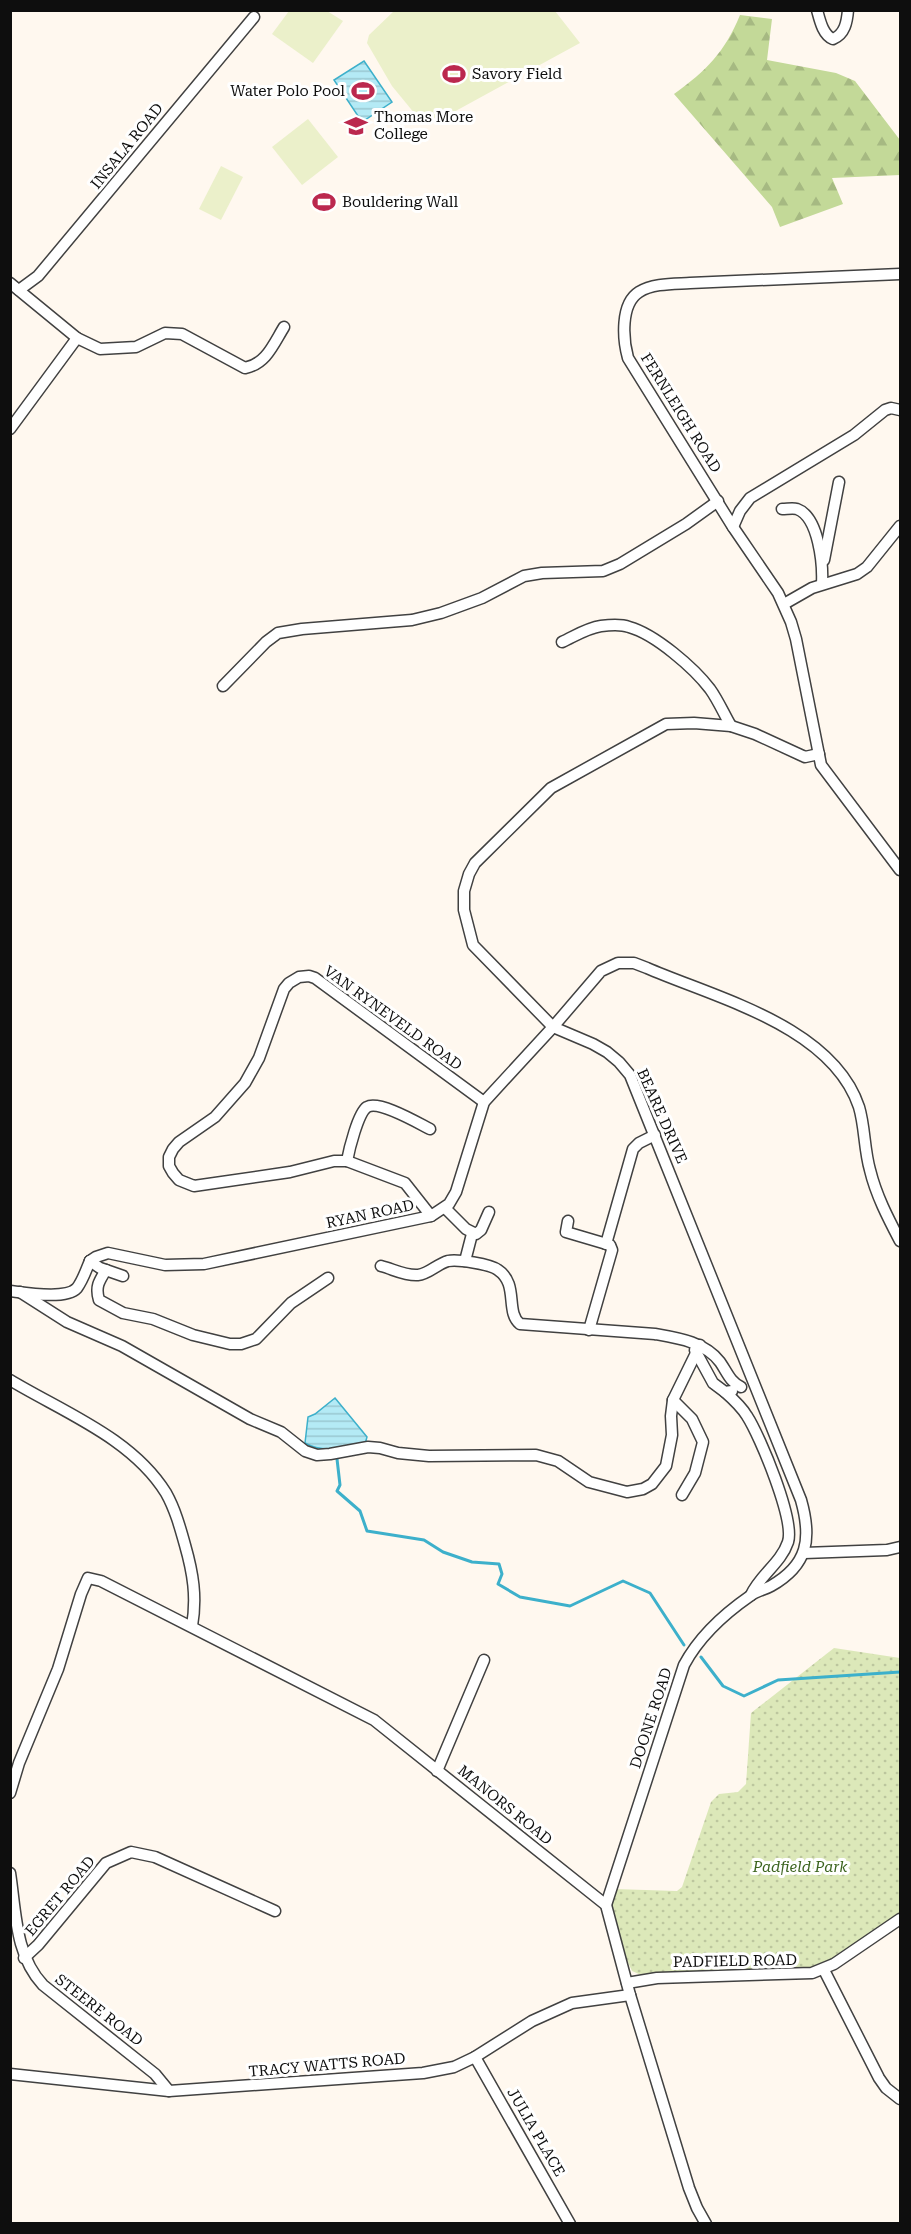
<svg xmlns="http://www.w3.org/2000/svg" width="911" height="2234" viewBox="0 0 911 2234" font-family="'Roboto Serif',serif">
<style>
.green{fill:url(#green-dots)}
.forest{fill:url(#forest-firs)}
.pitch{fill:#ebf0ca}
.water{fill:url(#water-rules);stroke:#3db0cb;stroke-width:1.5}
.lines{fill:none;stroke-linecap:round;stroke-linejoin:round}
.stream{stroke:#3db0cb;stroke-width:3}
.street-casing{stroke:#414141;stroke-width:13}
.street{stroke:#fff;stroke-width:10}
.labels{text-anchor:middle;stroke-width:6;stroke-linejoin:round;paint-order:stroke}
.poi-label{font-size:15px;fill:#0e0e0e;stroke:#fff;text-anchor:start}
.street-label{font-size:15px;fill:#0e0e0e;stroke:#fff}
.park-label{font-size:15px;font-style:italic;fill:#3c641f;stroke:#fff}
</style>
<defs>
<pattern id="green-dots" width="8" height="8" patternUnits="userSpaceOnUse" patternTransform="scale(1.5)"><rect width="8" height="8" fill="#dce8b9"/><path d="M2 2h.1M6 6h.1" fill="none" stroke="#bcc69e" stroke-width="1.8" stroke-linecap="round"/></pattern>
<pattern id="forest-firs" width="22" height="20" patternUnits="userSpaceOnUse" patternTransform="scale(1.5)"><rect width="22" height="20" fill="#c3d998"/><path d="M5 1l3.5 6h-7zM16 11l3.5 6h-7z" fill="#a6b982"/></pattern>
<pattern id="water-rules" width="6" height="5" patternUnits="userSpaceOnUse" patternTransform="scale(1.5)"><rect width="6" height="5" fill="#b4eaf5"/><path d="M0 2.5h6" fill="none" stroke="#9ac8d1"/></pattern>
</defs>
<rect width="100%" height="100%" fill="#fff8ef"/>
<polygon class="green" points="834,1648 900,1658 900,1915 822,1969 639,1974 632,1971 625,1956 611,1903 614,1889 677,1891 682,1887 711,1802 719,1794 738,1792 746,1784 751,1713"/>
<path class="forest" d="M740,15L772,19L767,60L836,73L855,81L900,140V175L832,178L843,204L780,227L772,207L674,94C706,71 725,52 740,15Z"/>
<g class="pitch">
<polygon points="289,11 327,11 343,21 313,63 272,34"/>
<polygon points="394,11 555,11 580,43 441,119 415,114 392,86 367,43 369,35"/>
<polygon points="308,119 338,157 302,185 272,147"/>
<polygon points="221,166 243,177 221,220 199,209"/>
</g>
<g class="water">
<polygon points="364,61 392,102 362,122 334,80"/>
<path d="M335,1398L367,1437L365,1444C344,1447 324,1454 305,1443L308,1417L315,1414Z"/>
</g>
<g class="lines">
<g class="stream">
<polyline points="337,1459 340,1485 337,1491 360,1511 367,1531 424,1540 443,1552 472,1562 499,1564 502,1574 498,1584 520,1597 570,1606 623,1581 650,1593 684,1645"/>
<polyline points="701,1657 723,1686 744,1696 778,1680 900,1672"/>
</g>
<g class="street-casing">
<g id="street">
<path d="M817,10C820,21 823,35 833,39C845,34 847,22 848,10"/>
<path d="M900,274L690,283C675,284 653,283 639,292C620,304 623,340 628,358L733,527L778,593L791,622L796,639L821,765L900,870"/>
<polyline points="10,283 77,338"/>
<polyline points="19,290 38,276 254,17"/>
<path d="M10,429L77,338L100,349L136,347L165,333L182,334L245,368C266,364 273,345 284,327"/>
<path d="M782,509C787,509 793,508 797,509C819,517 823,565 822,584"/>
<polyline points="733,527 740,511 750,498 854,435 885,410 891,408 900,410"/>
<polyline points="824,560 839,482"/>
<polyline points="784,604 812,588 857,574 867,567 900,526"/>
<path d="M562,642C575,636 587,628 601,626C609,625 621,624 629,627C655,634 694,668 710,689C718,700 724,714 731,726"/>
<polyline points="223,686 266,642 278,633 302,629 412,620 441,613 482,598 524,576 542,573 603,571 620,564 686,524 718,501"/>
<path d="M347,1161C349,1150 358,1113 367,1107C379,1100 418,1123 430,1129"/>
<polyline points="445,1208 466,1229 476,1234 481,1230 489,1212"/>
<polyline points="431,1216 405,1183 347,1161 334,1161 290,1172 194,1186 179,1180 173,1173 169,1166 169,1157 173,1149 179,1142 215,1117 245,1083 259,1058 284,989 289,983 299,977 309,976 315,978 484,1102"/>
<polyline points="568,1221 566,1232 610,1245 612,1250 589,1330"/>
<polyline points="606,1244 633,1149 639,1143 655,1135"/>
<path d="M90,1261L96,1257L108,1253L165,1265L204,1264L431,1216L449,1204L456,1192L484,1102L553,1027L601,971L618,963H634L647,968C716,998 832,1026 859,1107C865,1127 864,1149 870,1170C876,1195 888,1218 900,1241"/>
<polyline points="90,1261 100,1268 123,1276"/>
<polyline points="465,1261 472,1234"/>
<path d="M381,1266C393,1269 405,1276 418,1275C429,1274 437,1264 448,1261C457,1259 490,1264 498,1270C519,1284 505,1312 520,1324L655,1334C678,1338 705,1342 720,1362C727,1372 730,1382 741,1387"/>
<path d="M106,1270C99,1281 95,1287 99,1300L123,1313L153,1319L193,1335L230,1344H241L256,1339L291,1303L328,1278"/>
<path d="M10,1291C26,1293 66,1300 77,1288C83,1280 86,1270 90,1261"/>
<polyline points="20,1292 67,1322 122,1346 250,1419 281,1432 305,1451 317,1455 330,1454 368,1447 380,1448 398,1453 429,1456 536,1455 558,1461 589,1482 627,1492 643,1489 652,1484 666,1466 672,1435 671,1416 673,1400 700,1345"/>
<polyline points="695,1350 713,1383 725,1392 732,1391"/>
<path d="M10,1380C63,1412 132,1438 166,1493C175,1509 180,1527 185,1545C193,1573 197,1597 192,1626"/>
<path d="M725,1392C733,1399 741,1406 747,1416C760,1436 795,1520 788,1542C781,1563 760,1575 751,1595"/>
<polyline points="673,1400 692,1419 703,1442 695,1473 682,1495"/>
<polyline points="804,1553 887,1550 900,1547"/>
<polyline points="437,1771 484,1660"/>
<polyline points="10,1793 19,1763 58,1669 81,1594 88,1578 101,1581 374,1720 606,1905 630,1995 689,2188 697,2208 706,2224"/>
<path d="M10,1873C16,1912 15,1955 43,1985L155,2074L169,2091"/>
<path d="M606,1905L684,1665C699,1637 724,1614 750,1596C756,1591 764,1590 771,1586C808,1565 812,1539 801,1500L630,1075L619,1062L607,1052L593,1044L553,1027L473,945L464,910V891L469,874L475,863L551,788L666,724L694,723L731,726L755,734L805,757L819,754"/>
<polyline points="24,1958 38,1945 106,1863 131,1852 155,1857 275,1911"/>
<polyline points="824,1970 879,2078 886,2088 900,2099"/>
<polyline points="627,1983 657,1978 812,1973 834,1964 900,1919"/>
<polyline points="475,2057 570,2224"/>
<polyline points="10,2074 169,2091 423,2073 454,2067 475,2057 532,2021 572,2003 630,1995"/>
</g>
</g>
<use href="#street" class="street"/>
</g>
<defs>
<g id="stadium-bare" transform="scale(1.8)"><path d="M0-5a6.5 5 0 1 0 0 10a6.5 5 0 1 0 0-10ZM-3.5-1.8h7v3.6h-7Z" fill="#bb284e" stroke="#fff" stroke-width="2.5" paint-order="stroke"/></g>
<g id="school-bare" transform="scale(1.8)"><path d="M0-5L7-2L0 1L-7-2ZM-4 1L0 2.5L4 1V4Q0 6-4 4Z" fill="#bb284e" stroke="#fff" stroke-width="2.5" paint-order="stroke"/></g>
</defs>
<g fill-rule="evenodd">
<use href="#stadium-bare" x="454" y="74"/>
<use href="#stadium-bare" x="363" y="91"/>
<use href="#school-bare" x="356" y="126"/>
<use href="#stadium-bare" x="324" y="202"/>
</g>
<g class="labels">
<g class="poi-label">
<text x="472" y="79">Savory Field</text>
<text x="345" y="96" text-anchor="end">Water Polo Pool</text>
<text x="374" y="122">Thomas More<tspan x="374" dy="17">College</tspan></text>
<text x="342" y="207">Bouldering Wall</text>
</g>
<g class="street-label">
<text transform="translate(127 146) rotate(-51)" y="5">INSALA ROAD</text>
<text transform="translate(681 413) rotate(58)" y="5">FERNLEIGH ROAD</text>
<text transform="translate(393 1018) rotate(36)" y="5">VAN RYNEVELD ROAD</text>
<text transform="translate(662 1116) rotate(66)" y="5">BEARE DRIVE</text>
<text transform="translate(370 1214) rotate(-12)" y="5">RYAN ROAD</text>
<text transform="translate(651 1718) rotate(-72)" y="5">DOONE ROAD</text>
<text transform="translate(505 1805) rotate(39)" y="5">MANORS ROAD</text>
<text transform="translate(60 1896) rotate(-50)" y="5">EGRET ROAD</text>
<text transform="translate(735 1961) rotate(-1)" y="5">PADFIELD ROAD</text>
<text transform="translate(99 2010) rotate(38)" y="5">STEERE ROAD</text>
<text transform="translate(327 2065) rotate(-5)" y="5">TRACY WATTS ROAD</text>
<text transform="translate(536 2132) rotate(60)" y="5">JULIA PLACE</text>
</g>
<g class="park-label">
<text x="800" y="1872">Padfield Park</text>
</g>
</g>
<rect width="911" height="2234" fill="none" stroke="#0e0e0e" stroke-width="24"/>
</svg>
